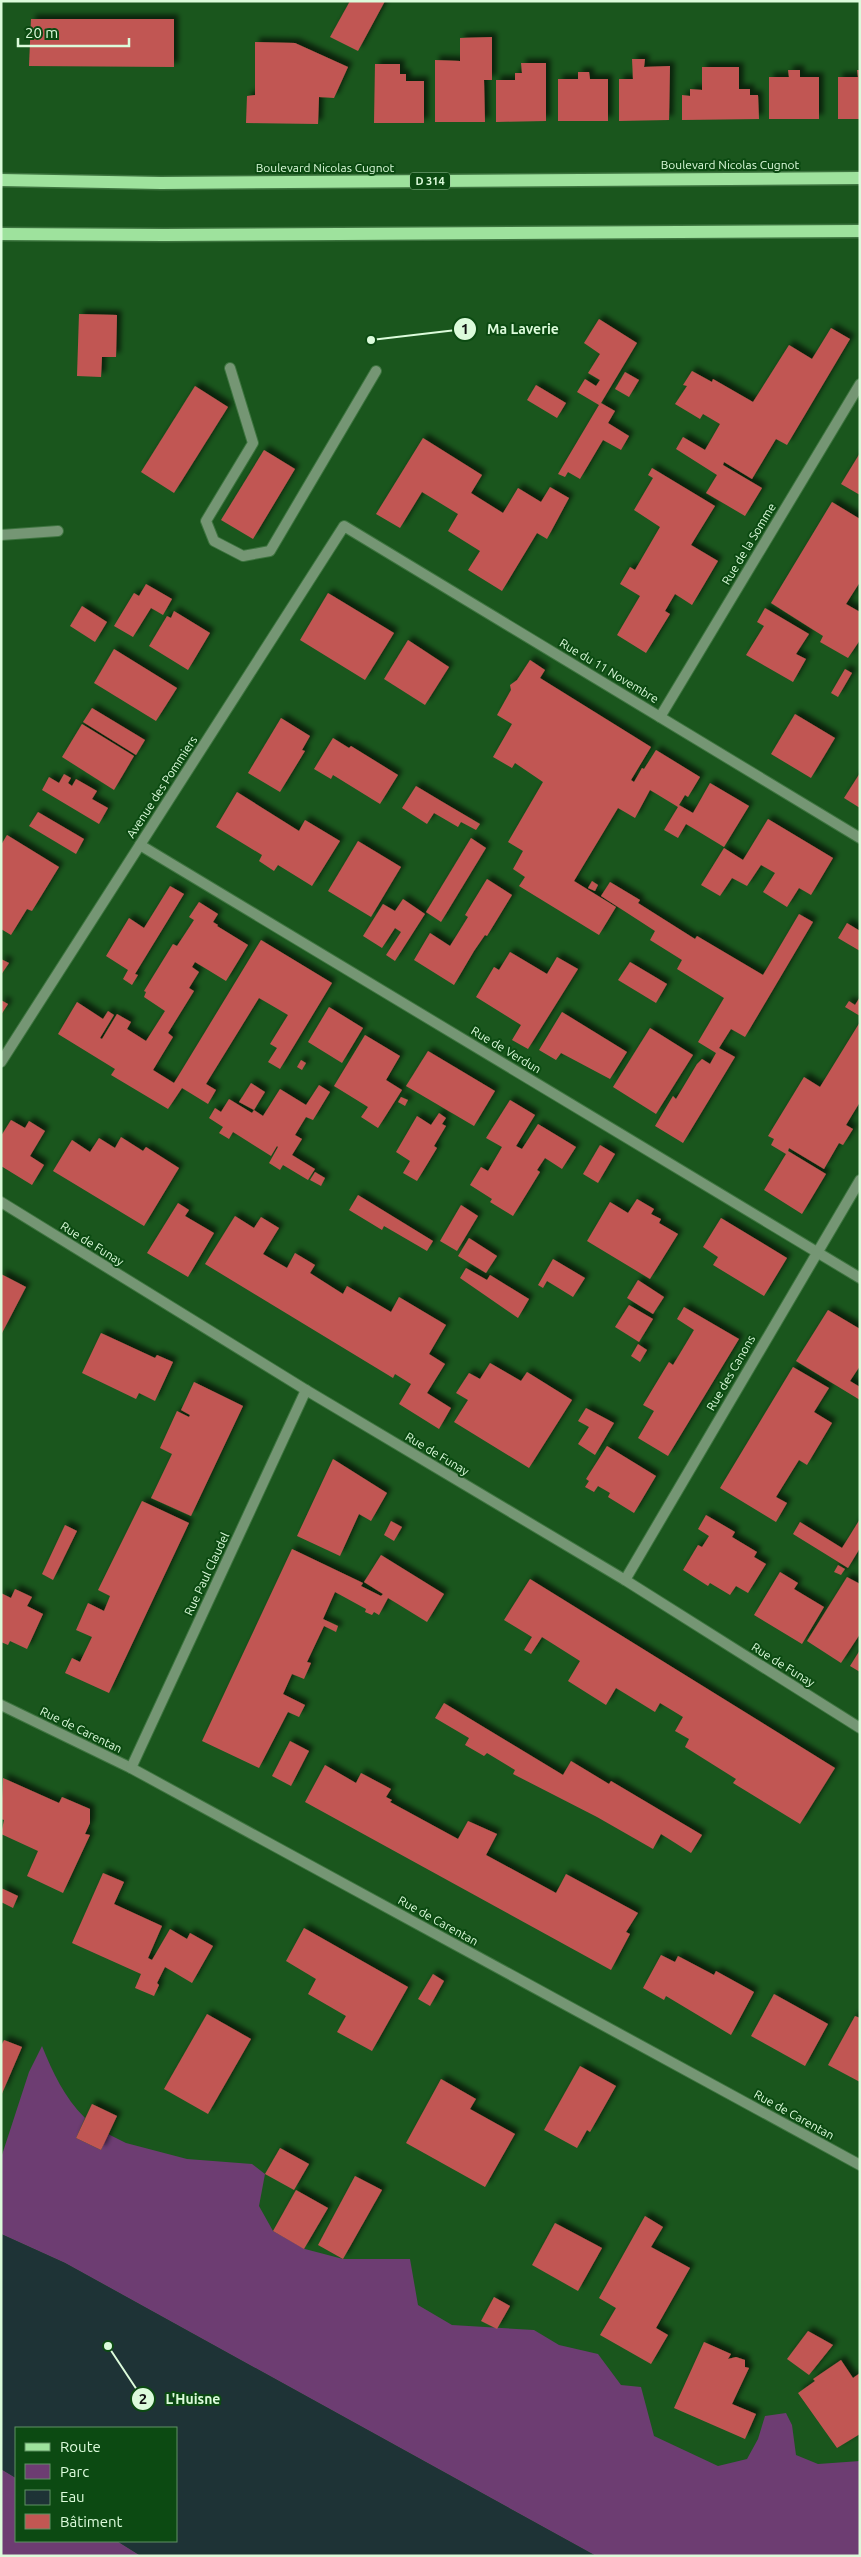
<svg xmlns="http://www.w3.org/2000/svg" width="861" height="2557" viewBox="0 0 861 2557" font-family="Ubuntu,sans-serif">
<style>
.green{fill:#6d3d72}
.water{fill:#1e3336}
.building{fill:#c15753;filter:url(#shadow)}
.lines{fill:none;stroke-linecap:round;stroke-linejoin:round}
.lane-casing{stroke:#3d743f;stroke-width:12}
.street-casing{stroke:#3d743f;stroke-width:12}
.primary-casing{stroke:#3d743f;stroke-width:15}
.lane{stroke:#759674;stroke-width:10}
.street{stroke:#759674;stroke-width:10}
.primary{stroke:#9ee29d;stroke-width:12}
.labels{text-anchor:middle;stroke-width:4;stroke-linejoin:round;paint-order:stroke}
.shield{fill:#0c4a12;stroke:#9ec69f;stroke-width:1}
.shield-label{font-size:11px;font-weight:bold;fill:#dcfbdb}
.street-label{font-size:12px;fill:#dcfbdb;stroke:#0c4a12}
.leader{fill:none;stroke:#dcfbdb;stroke-width:2}
.callout-dot{fill:#dcfbdb;stroke:#0c4a12;stroke-width:2}
.mark-label{font-size:15px;text-anchor:middle;font-weight:bold;fill:#111}
.callout-label{font-size:14px;text-anchor:middle;font-weight:bold;fill:#dcfbdb;stroke:#0c4a12;stroke-width:4;stroke-linejoin:round;paint-order:stroke}
</style>
<defs>
<filter id="shadow"><feDropShadow dx="4.5" dy="-4.5" stdDeviation="2.5" flood-color="#0009"/></filter>
</defs>
<rect width="100%" height="100%" fill="#1a561d"/>
<g class="green">
<path d="M42,2046C53,2073 64,2097 85,2118L76,2138L101,2150L108,2134L126,2143L187,2159L252,2164L265,2174L259,2206L273,2231L305,2249L343,2259H410L418,2305L452,2325L534,2330L559,2345L598,2354L621,2385L641,2387L654,2436L718,2466L747,2459L758,2439L765,2416L786,2413L792,2425L796,2455L818,2464L860,2461V2556H596L65,2263L1,2234V2158L29,2072Z"/>
<polygon points="1,2469 16,2478 16,2541 117,2541 141,2556 1,2556"/>
</g>
<polygon class="water" points="1,2234 65,2263 596,2556 141,2556 117,2541 176,2541 176,2428 16,2428 16,2478 1,2469"/>
<g class="building">
<polygon points="350,1 385,1 358,51 330,37"/>
<polygon points="31,19 174,19 174,67 29,66"/>
<polygon points="492,37 492,80 484,80 485,122 435,122 435,60 460,61 460,38"/>
<polygon points="255,42 295,43 348,67 334,98 319,97 318,124 246,123 247,96 255,95"/>
<polygon points="632,59 645,59 644,67 670,66 669,120 619,121 619,79 633,79"/>
<polygon points="521,63 546,63 546,121 496,122 496,80 515,80 515,73 522,73"/>
<polygon points="375,64 400,64 400,74 406,74 406,81 424,81 424,123 374,123"/>
<polygon points="702,67 739,67 739,89 750,89 750,95 758,95 759,119 682,120 682,95 690,96 690,89 702,90"/>
<polygon points="788,70 800,70 800,77 819,77 819,119 769,119 769,77 789,77"/>
<polygon points="857,70 860,70 860,119 838,119 838,77 858,77"/>
<polygon points="578,72 589,72 590,79 608,79 608,121 558,121 558,79 578,79"/>
<polygon points="79,314 117,315 116,357 102,357 101,377 77,376"/>
<polygon points="599,319 637,343 601,403 615,411 608,423 629,436 621,450 603,440 580,479 568,472 565,477 558,474 599,405 577,392 585,379 596,386 600,380 588,373 600,354 584,343"/>
<polygon points="831,328 850,339 787,445 776,439 752,479 724,462 723,465 762,488 745,516 706,493 717,475 676,449 683,437 705,450 720,424 703,414 700,419 675,404 687,386 683,385 692,371 712,382 713,379 753,402 789,345 812,359"/>
<polygon points="625,372 639,380 629,397 615,389"/>
<polygon points="536,385 566,403 557,418 527,400"/>
<polygon points="195,386 228,407 174,493 141,472"/>
<polygon points="423,438 482,475 471,493 503,513 518,488 541,502 550,487 569,498 547,539 537,533 502,591 468,570 480,551 448,531 458,514 422,492 400,528 376,514"/>
<polygon points="264,450 295,469 253,539 221,520"/>
<polygon points="860,453 860,495 841,484"/>
<polygon points="652,468 715,506 691,545 718,561 692,605 675,594 665,611 670,614 646,653 617,635 640,596 620,584 630,567 635,570 660,527 634,510 653,478 648,475"/>
<polygon points="832,502 860,519 860,582 846,604 860,612 860,640 848,658 820,642 823,636 771,603"/>
<polygon points="146,584 172,599 163,615 151,608 133,637 114,626 134,593 139,596"/>
<polygon points="328,593 394,633 365,680 300,640"/>
<polygon points="82,606 107,622 95,642 70,626"/>
<polygon points="765,608 809,634 796,654 806,659 793,682 746,655 764,626 757,622"/>
<polygon points="174,611 210,633 188,670 149,646 167,616 171,618"/>
<polygon points="408,640 449,667 425,705 384,679"/>
<polygon points="114,649 177,688 156,721 94,683"/>
<polygon points="530,660 545,670 540,678 651,747 631,780 634,782 642,768 644,769 656,750 700,777 688,797 685,795 679,805 693,813 710,783 749,806 724,847 686,824 678,838 664,830 678,807 650,790 635,818 618,808 574,881 616,907 599,935 519,886 525,877 513,869 523,851 508,842 543,782 515,763 512,768 493,757 512,724 497,715 511,690 510,685 517,680"/>
<polygon points="845,669 852,673 838,697 831,693"/>
<polygon points="92,708 145,740 136,755 83,722"/>
<polygon points="795,714 835,738 811,778 771,754"/>
<polygon points="281,718 310,736 302,750 305,751 280,792 248,773"/>
<polygon points="82,724 134,756 114,790 62,757"/>
<polygon points="333,738 349,748 351,746 398,775 380,804 333,775 331,779 314,769"/>
<polygon points="860,773 860,808 844,798"/>
<polygon points="64,774 71,778 68,783 72,786 76,779 97,791 92,799 108,808 99,824 42,790 49,777 59,783"/>
<polygon points="416,786 441,801 480,824 476,830 461,822 458,827 434,813 427,824 402,808"/>
<polygon points="237,792 299,831 305,820 340,841 312,886 278,865 274,871 259,861 262,855 216,827"/>
<polygon points="38,812 84,839 76,854 29,826"/>
<polygon points="768,819 833,858 811,895 799,888 787,907 763,892 775,873 761,865 747,886 732,878 720,896 701,885 724,848 743,860"/>
<polygon points="7,835 59,867 32,911 27,909 11,935 1,929 1,845"/>
<polygon points="471,838 486,848 441,922 426,912"/>
<polygon points="358,841 401,867 371,917 328,891"/>
<polygon points="487,879 512,895 487,936 485,935 474,951 454,985 414,960 430,933 450,946 468,917 465,915"/>
<polygon points="592,881 598,885 595,891 588,888"/>
<polygon points="610,882 640,900 638,903 695,939 697,936 763,975 799,914 813,922 745,1037 731,1029 719,1048 735,1057 683,1143 655,1126 673,1096 676,1099 697,1064 702,1059 710,1064 716,1053 698,1042 724,998 677,969 682,960 650,940 655,931 601,896"/>
<polygon points="170,886 184,894 135,974 138,975 132,985 123,979 128,970 106,956 129,918 144,928"/>
<polygon points="403,899 425,914 395,961 386,955 401,932 395,928 382,948 363,936 383,904 395,911"/>
<polygon points="199,902 218,914 213,922 218,925 217,926 248,945 226,981 195,962 192,967 199,972 189,988 194,991 168,1033 173,1037 153,1070 174,1083 261,940 332,983 280,1069 268,1062 277,1048 270,1044 288,1015 259,998 206,1084 216,1090 208,1104 182,1088 168,1109 111,1075 115,1069 58,1034 77,1002 103,1019 108,1011 114,1015 100,1038 102,1039 117,1014 131,1022 127,1029 146,1041 165,1011 144,997 146,992 144,991 173,944 177,946 194,920 189,917"/>
<polygon points="847,923 860,931 860,951 838,938"/>
<polygon points="510,952 547,974 557,957 578,969 528,1049 512,1040 521,1025 476,997 494,967 499,970"/>
<polygon points="1,959 9,963 1,975"/>
<polygon points="630,962 667,984 656,1003 618,980"/>
<polygon points="860,997 860,1016 845,1007 849,1001 855,1005"/>
<polygon points="1,1000 8,1004 1,1015"/>
<polygon points="329,1007 363,1028 342,1063 308,1042"/>
<polygon points="562,1012 627,1052 610,1079 561,1053 556,1060 539,1050"/>
<polygon points="860,1022 860,1102 846,1125 853,1129 843,1145 839,1143 824,1169 789,1148 788,1151 826,1174 802,1214 764,1190 786,1154 771,1145 774,1139 768,1136 804,1077 820,1087"/>
<polygon points="650,1028 693,1055 656,1114 613,1087"/>
<polygon points="365,1035 400,1056 386,1080 402,1090 378,1128 361,1117 368,1107 334,1086"/>
<polygon points="428,1051 495,1091 474,1126 406,1086"/>
<polygon points="301,1060 306,1063 302,1070 297,1067"/>
<polygon points="251,1083 265,1092 254,1110 239,1102"/>
<polygon points="319,1085 330,1092 313,1120 306,1117 295,1135 302,1139 292,1155 315,1169 308,1180 283,1165 280,1170 269,1163 278,1147 277,1146 271,1156 233,1132 229,1139 219,1133 223,1127 209,1118 215,1108 221,1112 229,1099 252,1113 254,1110 263,1116 280,1089 306,1105"/>
<polygon points="401,1097 408,1100 405,1106 398,1102"/>
<polygon points="510,1100 535,1115 516,1146 522,1149 538,1124 576,1147 562,1169 545,1158 537,1170 540,1172 513,1216 490,1202 492,1199 470,1185 481,1167 488,1171 502,1147 486,1138"/>
<polygon points="439,1113 446,1118 442,1124 446,1126 434,1146 437,1148 417,1181 403,1173 410,1161 396,1152 417,1116 431,1125"/>
<polygon points="11,1120 25,1128 29,1121 45,1131 30,1156 44,1165 32,1185 1,1166 1,1136"/>
<polygon points="121,1137 143,1151 146,1147 179,1168 144,1226 53,1171 72,1140 90,1152 99,1138 115,1148"/>
<polygon points="600,1145 615,1154 598,1183 583,1174"/>
<polygon points="315,1172 325,1178 321,1186 310,1180"/>
<polygon points="358,1195 433,1241 427,1251 384,1226 382,1230 349,1210"/>
<polygon points="637,1199 654,1209 651,1214 661,1219 659,1223 678,1234 650,1279 587,1241 610,1202 628,1213"/>
<polygon points="178,1203 189,1210 185,1216 214,1233 188,1277 147,1253"/>
<polygon points="461,1205 478,1216 457,1251 440,1241"/>
<polygon points="235,1216 254,1228 261,1217 279,1228 263,1254 287,1268 295,1253 315,1265 310,1273 343,1294 347,1286 391,1312 399,1297 446,1325 429,1354 445,1364 427,1393 451,1408 439,1429 399,1404 411,1384 395,1374 393,1378 205,1264"/>
<polygon points="721,1218 787,1258 764,1296 713,1265 718,1257 703,1247"/>
<polygon points="469,1238 497,1256 486,1273 458,1256"/>
<polygon points="553,1259 585,1278 573,1297 547,1281 543,1288 538,1285"/>
<polygon points="466,1268 487,1280 490,1275 529,1299 518,1318 460,1278"/>
<polygon points="1,1274 26,1287 1,1335"/>
<polygon points="638,1280 664,1297 653,1314 627,1298"/>
<polygon points="629,1305 653,1319 639,1342 615,1327"/>
<polygon points="684,1307 739,1339 668,1456 638,1438 654,1411 643,1405 669,1362 673,1365 694,1330 677,1319"/>
<polygon points="828,1310 860,1329 860,1366 850,1381 860,1387 860,1400 796,1361"/>
<polygon points="101,1333 155,1358 157,1355 173,1362 155,1401 139,1393 136,1399 82,1373"/>
<polygon points="638,1344 647,1350 640,1362 631,1356"/>
<polygon points="490,1363 521,1381 527,1372 572,1400 529,1468 454,1422 468,1400 456,1393 469,1373 480,1379"/>
<polygon points="793,1367 829,1388 814,1412 832,1423 807,1465 799,1460 776,1497 787,1503 776,1522 720,1488"/>
<polygon points="194,1382 243,1406 191,1516 151,1498 172,1454 160,1448 177,1411 189,1417 190,1415 181,1410"/>
<polygon points="586,1408 614,1423 595,1455 578,1444 589,1427 578,1421"/>
<polygon points="607,1446 656,1476 634,1513 608,1497 610,1493 598,1486 594,1492 585,1487 589,1481 586,1479"/>
<polygon points="333,1459 387,1493 371,1521 359,1514 340,1556 297,1536"/>
<polygon points="142,1501 189,1523 109,1693 65,1673 72,1658 80,1662 92,1637 76,1630 88,1603 104,1611 110,1596 98,1590"/>
<polygon points="706,1515 735,1532 732,1537 757,1552 754,1557 766,1564 748,1593 736,1586 730,1595 710,1583 708,1586 683,1570 698,1545 702,1547 709,1536 698,1529"/>
<polygon points="860,1519 860,1548 848,1568 793,1534 800,1522 842,1548"/>
<polygon points="391,1521 402,1527 394,1541 384,1535"/>
<polygon points="65,1525 77,1531 53,1580 42,1574"/>
<polygon points="292,1549 363,1583 361,1586 381,1596 383,1594 364,1582 381,1555 444,1594 427,1622 388,1598 379,1615 374,1612 372,1615 365,1612 366,1609 335,1592 323,1619 338,1626 336,1632 324,1626 307,1662 311,1663 304,1679 292,1674 283,1694 305,1705 299,1717 288,1712 259,1768 202,1741"/>
<polygon points="838,1565 845,1569 841,1575 834,1572"/>
<polygon points="780,1572 798,1583 794,1589 824,1607 802,1644 754,1615"/>
<polygon points="847,1577 860,1584 860,1634 841,1663 807,1641"/>
<polygon points="530,1579 835,1768 800,1824 733,1783 736,1779 685,1747 689,1739 675,1731 683,1717 660,1703 655,1712 616,1688 606,1705 568,1681 580,1661 542,1637 531,1654 524,1650 532,1637 504,1620"/>
<polygon points="15,1589 32,1597 27,1606 43,1614 27,1649 10,1641 8,1645 1,1642 1,1593 11,1598"/>
<polygon points="860,1650 860,1672 850,1666"/>
<polygon points="444,1703 563,1775 571,1761 609,1784 611,1781 702,1835 691,1853 661,1834 653,1849 597,1817 513,1774 515,1770 487,1753 484,1756 465,1745 469,1738 435,1718"/>
<polygon points="290,1741 309,1751 291,1786 272,1776"/>
<polygon points="325,1765 356,1783 361,1773 391,1789 386,1797 392,1800 390,1802 458,1839 468,1821 497,1834 486,1855 556,1893 566,1874 638,1913 626,1932 630,1934 611,1970 305,1802"/>
<polygon points="3,1778 59,1803 62,1797 90,1809 90,1823 85,1834 90,1835 63,1893 27,1876 38,1851 1,1834 4,1820 1,1819"/>
<polygon points="103,1873 124,1882 114,1904 162,1926 148,1958 152,1960 170,1929 187,1939 190,1933 213,1946 192,1983 165,1967 157,1983 159,1985 154,1996 135,1988 141,1974 72,1943"/>
<polygon points="1,1888 18,1896 13,1908 1,1902"/>
<polygon points="304,1928 408,1987 372,2051 337,2032 346,2016 308,1994 316,1979 286,1961"/>
<polygon points="661,1955 675,1962 678,1956 714,1975 716,1971 754,1992 731,2035 666,1996 664,2000 643,1988"/>
<polygon points="433,1974 444,1981 430,2006 418,1999"/>
<polygon points="774,1994 828,2024 805,2066 751,2036"/>
<polygon points="207,2014 251,2039 208,2114 164,2089"/>
<polygon points="855,2016 860,2018 860,2082 828,2065"/>
<polygon points="4,2040 22,2047 1,2096 1,2046"/>
<polygon points="580,2066 616,2086 590,2132 587,2130 577,2148 544,2130"/>
<polygon points="441,2079 476,2099 470,2109 515,2134 485,2187 406,2143"/>
<polygon points="92,2104 117,2116 101,2150 76,2138"/>
<polygon points="280,2148 309,2164 294,2190 265,2174"/>
<polygon points="355,2176 382,2190 343,2259 318,2245"/>
<polygon points="296,2190 328,2208 304,2249 273,2231"/>
<polygon points="645,2216 663,2227 651,2247 690,2268 656,2328 668,2335 651,2364 600,2335 616,2308 599,2298"/>
<polygon points="555,2223 602,2248 578,2291 532,2265"/>
<polygon points="494,2297 510,2306 497,2329 481,2321"/>
<polygon points="808,2331 833,2345 809,2375 787,2359"/>
<polygon points="704,2342 731,2354 728,2359 736,2357 745,2360 745,2367 749,2368 732,2404 756,2414 745,2439 674,2408"/>
<polygon points="841,2360 853,2378 860,2373 860,2434 837,2448 798,2393 815,2381 813,2379"/>
</g>
<g class="lines">
<g class="lane-casing">
<polyline id="lane" points="230,368 253,443 206,521 214,541 243,556 270,551 376,371"/>
</g>
<g class="street-casing">
<g id="street">
<polyline points="1,535 58,531"/>
<polyline points="660,717 860,384"/>
<polyline points="140,845 860,1278"/>
<polyline points="1,1062 344,526 860,838"/>
<polyline points="1,1202 306,1390 625,1580 860,1728"/>
<polyline points="625,1580 860,1180"/>
<polyline points="1,1705 131,1768 860,2165"/>
<polyline points="131,1768 306,1390"/>
</g>
</g>
<g class="primary-casing">
<g id="primary">
<polyline points="1,180 161,183 860,178"/>
<polyline points="1,234 164,235 860,231"/>
</g>
</g>
<use href="#lane" class="lane"/>
<use href="#street" class="street"/>
<use href="#primary" class="primary"/>
</g>
<g class="labels">
<rect class="shield" x="410" y="172.5" width="40" height="17" rx="4"/>
<g class="shield-label">
<text x="430" y="185">D 314</text>
</g>
<g class="street-label">
<text x="730" y="169">Boulevard Nicolas Cugnot</text>
<text x="325" y="172">Boulevard Nicolas Cugnot</text>
<text transform="translate(749 544) rotate(-59)" y="4">Rue de la Somme</text>
<text transform="translate(609 671) rotate(31)" y="4">Rue du 11 Novembre</text>
<text transform="translate(162 787) rotate(-57)" y="4">Avenue des Pommiers</text>
<text transform="translate(506 1050) rotate(31)" y="4">Rue de Verdun</text>
<text transform="translate(92 1244) rotate(32)" y="4">Rue de Funay</text>
<text transform="translate(731 1373) rotate(-60)" y="4">Rue des Canons</text>
<text transform="translate(437 1454) rotate(31)" y="4">Rue de Funay</text>
<text transform="translate(207 1574) rotate(-65)" y="4">Rue Paul Claudel</text>
<text transform="translate(783 1665) rotate(32)" y="4">Rue de Funay</text>
<text transform="translate(81 1730) rotate(26)" y="4">Rue de Carentan</text>
<text transform="translate(438 1921) rotate(29)" y="4">Rue de Carentan</text>
<text transform="translate(794 2115) rotate(29)" y="4">Rue de Carentan</text>
</g>
</g>
<path class="leader" d="M371 340L465 329M108 2346L143 2399"/>
<g class="callout-dot">
<circle cx="371" cy="340" r="5"/>
<circle cx="108" cy="2346" r="5"/>
<circle cx="465" cy="329" r="12"/>
<circle cx="143" cy="2399" r="12"/>
</g>
<g class="mark-label">
<text x="465" y="334">1</text>
<text x="143" y="2404">2</text>
</g>
<g class="callout-label">
<text x="523" y="334">Ma Laverie</text>
<text x="193" y="2404">L'Huisne</text>
</g>
<rect width="861" height="2557" fill="none" stroke="#dcfbdb" stroke-width="5"/>
<rect x="15" y="2427" width="162" height="115" fill="#0c4a12" stroke="#5f9162"/>
<rect x="25" y="2443" width="25" height="8" fill="#9ee29d" stroke="#5f9162"/>
<text x="60" y="2452" font-size="15" fill="#dcfbdb">Route</text>
<rect x="25" y="2464" width="25" height="15" fill="#6d3d72" stroke="#5f9162"/>
<text x="60" y="2477" font-size="15" fill="#dcfbdb">Parc</text>
<rect x="25" y="2490" width="25" height="15" fill="#1e3336" stroke="#5f9162"/>
<text x="60" y="2502" font-size="15" fill="#dcfbdb">Eau</text>
<rect x="25" y="2514" width="25" height="15" fill="#c15753" stroke="#5f9162"/>
<text x="60" y="2527" font-size="15" fill="#dcfbdb">Bâtiment</text>
<path d="M18 38v8h111v-8" fill="none" stroke="#dcfbdb" stroke-width="2.5"/>
<text x="25" y="38" font-size="15" fill="#dcfbdb" stroke="#0c4a12" stroke-width="4" paint-order="stroke">20 m</text>
</svg>
